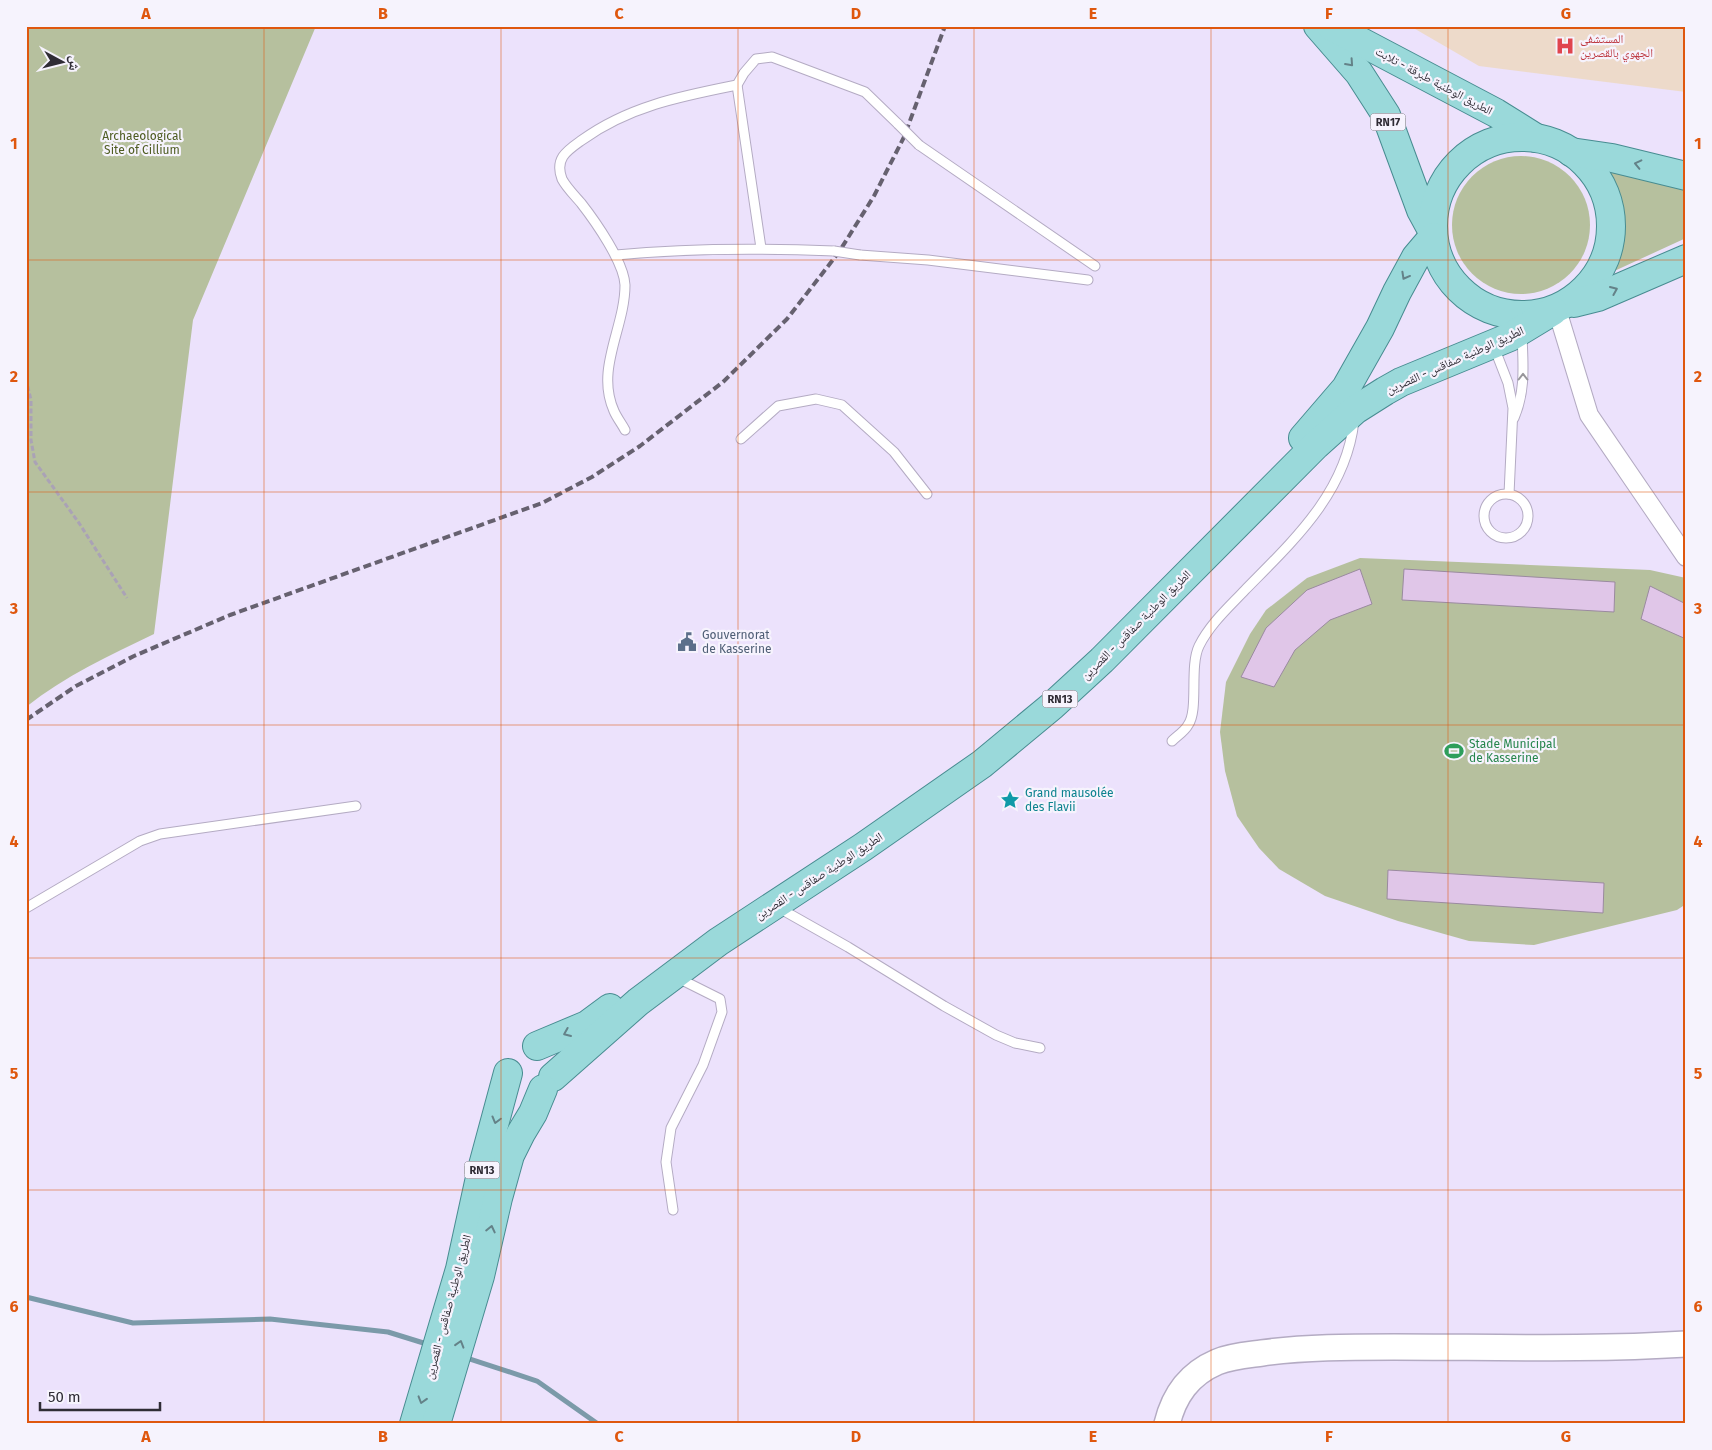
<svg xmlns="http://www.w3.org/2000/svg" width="1712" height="1450" viewBox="0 0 1712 1450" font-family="'Fira Sans','Noto Naskh Arabic',sans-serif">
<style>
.medical{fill:#eddaca}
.green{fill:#b6c09e}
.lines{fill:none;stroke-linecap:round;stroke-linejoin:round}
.stream{stroke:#7b9aa9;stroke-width:5}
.building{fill:#e0c6e8;stroke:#9a8a9f}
.lane-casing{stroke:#b4abc3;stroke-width:11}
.street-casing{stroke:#b4abc3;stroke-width:20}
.secondary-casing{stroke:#b4abc3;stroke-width:28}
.primary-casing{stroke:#488c91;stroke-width:30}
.path{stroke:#aaa2b6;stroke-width:3;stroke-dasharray:5 2.5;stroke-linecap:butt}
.lane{stroke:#fff;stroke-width:9}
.street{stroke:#fff;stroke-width:18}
.secondary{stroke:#fff;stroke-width:25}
.primary{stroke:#9ad9da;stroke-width:28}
.rail{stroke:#66616f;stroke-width:4;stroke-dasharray:8 4;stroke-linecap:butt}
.lane-bridge-casing{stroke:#b4abc3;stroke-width:11;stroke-linecap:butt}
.lane-bridge{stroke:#fff;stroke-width:9}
.oneway{stroke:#648288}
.oneway2{stroke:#97969a}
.grid{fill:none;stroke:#df570e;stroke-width:1;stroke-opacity:0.55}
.labels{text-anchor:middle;stroke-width:4.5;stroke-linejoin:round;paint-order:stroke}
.shield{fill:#f6f3fd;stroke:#6b6871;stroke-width:1}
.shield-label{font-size:11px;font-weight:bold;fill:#2f2c35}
.health-label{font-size:12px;fill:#be3a42;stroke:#f6f3fd;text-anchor:start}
.street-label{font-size:12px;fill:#2f2c35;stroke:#f6f3fd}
.park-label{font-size:12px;fill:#4f5d22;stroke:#f6f3fd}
.service-label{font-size:12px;fill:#4e5e75;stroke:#f6f3fd;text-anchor:start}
.leisure-label{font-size:12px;fill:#27864d;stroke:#f6f3fd;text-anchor:start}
.culture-label{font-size:12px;fill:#0d838f;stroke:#f6f3fd;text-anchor:start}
.neatline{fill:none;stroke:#df570e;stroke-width:2}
.grid-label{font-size:16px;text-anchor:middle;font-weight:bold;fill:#df570e}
</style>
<rect width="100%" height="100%" fill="#ece2fc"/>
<polygon class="medical" points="1410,26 1686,26 1686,92 1479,66"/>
<g class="green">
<path d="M26,26H316L193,320L154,634C110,655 65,676 26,707Z"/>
<circle cx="1521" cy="225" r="69"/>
<polygon points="1610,172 1686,189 1686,238 1610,273 1624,234 1620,199"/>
<polygon points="1360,558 1650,570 1686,578 1686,904 1677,910 1534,945 1469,941 1398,921 1325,896 1279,869 1259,848 1237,816 1225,771 1220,732 1226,682 1250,634 1266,610 1307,578"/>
</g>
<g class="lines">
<g class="stream">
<polyline points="26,1297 133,1323 270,1319 388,1332 430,1345"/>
<polyline points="464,1357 537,1381 598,1424"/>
</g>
</g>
<g class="building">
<polygon points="1360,569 1372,604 1330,620 1295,650 1274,687 1241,677 1266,628 1307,590"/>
<polygon points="1404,569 1615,582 1614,612 1402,600"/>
<polygon points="1650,586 1686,604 1686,639 1641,619"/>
<polygon points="1388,870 1604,883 1603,913 1387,899"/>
</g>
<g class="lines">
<g class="lane-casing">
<g id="lane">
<polyline points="737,85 761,248"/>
<polyline points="919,145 1095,266"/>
<path d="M616,255C688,248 761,248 834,251"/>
<polyline points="860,255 928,260 1088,280"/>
<polyline points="1494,347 1508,383 1513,408 1509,494"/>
<path d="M1514,418C1526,390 1523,364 1522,335"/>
<path d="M625,430C622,424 617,418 614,411C595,369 625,328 625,285C624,262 595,221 581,203C575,196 566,187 562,179C554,158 568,150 582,140C629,106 682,96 737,85L744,73L756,59L772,57L865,92L898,124"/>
<polyline points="741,439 778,406 816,399 842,405 894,452 927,494"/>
<circle cx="1506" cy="516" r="22"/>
<path d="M1172,741C1177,736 1185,731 1188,725C1199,710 1189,667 1199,646C1210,624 1228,608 1245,590C1293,541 1346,493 1354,421"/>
<polyline points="26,908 140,841 160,834 356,806"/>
<polyline points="779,908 848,947 944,1006 996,1035 1015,1043 1040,1048"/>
<polyline points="673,1210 666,1162 671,1128 703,1065 722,1012 720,999 678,978"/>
</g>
</g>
<g class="street-casing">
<polyline id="street" points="1557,310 1589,415 1686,557"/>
</g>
<g class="secondary-casing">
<path id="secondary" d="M1167,1424C1174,1395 1189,1374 1217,1362C1231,1356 1247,1355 1262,1353C1305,1347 1350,1347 1394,1347C1491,1347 1589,1350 1686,1344"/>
</g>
<g class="primary-casing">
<g id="primary">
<polyline points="1318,26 1359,73 1386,115 1421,210 1433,232"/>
<polyline points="1331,26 1496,113 1536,138"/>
<circle cx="1522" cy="226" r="89"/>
<polyline points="1571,152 1612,158 1686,176"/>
<polyline points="1574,303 1598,297 1686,259"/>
<polyline points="1303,438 1346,388 1380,328 1397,292 1416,257 1433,237"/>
<polyline points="537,1046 587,1025 610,1008"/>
<polyline points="553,1077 638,1002 718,942 863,847 982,764 1052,706 1102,660 1316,445 1355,410 1385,391 1401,382 1510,337 1553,311"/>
<polyline points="414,1424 460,1269 481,1173 508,1073"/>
<polyline points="436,1424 480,1276 498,1198 510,1155 521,1133 533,1113 543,1089"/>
</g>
</g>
<polyline class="path" points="26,379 31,400 31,440 35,462 79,523 127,598"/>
<use href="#lane" class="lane"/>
<use href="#street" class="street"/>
<use href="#secondary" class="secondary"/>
<use href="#primary" class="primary"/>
<polyline class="rail" points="26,720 76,686 134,656 230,615 542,503 592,477 640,446 723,382 787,319 839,252 874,196 904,137 945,26"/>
<g class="lane-bridge-casing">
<g id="lane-bridge">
<polyline points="898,124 919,145"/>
<polyline points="834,251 860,255"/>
</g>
</g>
<use href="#lane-bridge" class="lane-bridge"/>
</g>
<defs><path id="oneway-chevron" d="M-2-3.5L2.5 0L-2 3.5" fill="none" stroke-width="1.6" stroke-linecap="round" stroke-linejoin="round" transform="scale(1.25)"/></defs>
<g class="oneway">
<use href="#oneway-chevron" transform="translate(1350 63) rotate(48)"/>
<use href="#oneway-chevron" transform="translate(1638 164) rotate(-167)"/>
<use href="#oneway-chevron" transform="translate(1405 276) rotate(119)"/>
<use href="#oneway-chevron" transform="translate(1614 290) rotate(-23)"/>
<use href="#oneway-chevron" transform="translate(567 1033) rotate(157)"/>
<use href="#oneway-chevron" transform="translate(496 1120) rotate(105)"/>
<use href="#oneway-chevron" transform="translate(491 1229) rotate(-77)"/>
<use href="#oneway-chevron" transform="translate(460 1344) rotate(-73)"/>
<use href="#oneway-chevron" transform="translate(422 1400) rotate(107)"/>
</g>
<use class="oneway2" href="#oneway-chevron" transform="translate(1523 377) rotate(-90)"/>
<path class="grid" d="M264,26V1424M501,26V1424M738,26V1424M974,26V1424M1211,26V1424M1448,26V1424M26,260H1686M26,492H1686M26,725H1686M26,958H1686M26,1190H1686"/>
<defs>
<g id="hospital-bare" transform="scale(1.5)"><path d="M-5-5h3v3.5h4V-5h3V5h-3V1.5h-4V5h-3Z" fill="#e0444e" stroke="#f6f3fd" stroke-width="2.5" paint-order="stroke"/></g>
<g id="civic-bare" transform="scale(1.5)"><path d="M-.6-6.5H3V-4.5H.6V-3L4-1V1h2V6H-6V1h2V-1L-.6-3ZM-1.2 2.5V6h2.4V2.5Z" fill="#5c6f8a" stroke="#f6f3fd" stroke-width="2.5" paint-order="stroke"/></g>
<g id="stadium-bare" transform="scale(1.5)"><path d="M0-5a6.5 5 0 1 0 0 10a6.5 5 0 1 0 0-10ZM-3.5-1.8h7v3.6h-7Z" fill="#2e9e5b" stroke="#f6f3fd" stroke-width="2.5" paint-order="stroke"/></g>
<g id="sight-bare" transform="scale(1.5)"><path d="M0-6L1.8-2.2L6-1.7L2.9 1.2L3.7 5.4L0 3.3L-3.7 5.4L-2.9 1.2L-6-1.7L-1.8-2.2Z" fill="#0f9aa8" stroke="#f6f3fd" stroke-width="2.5" paint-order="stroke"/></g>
</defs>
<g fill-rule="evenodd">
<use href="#hospital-bare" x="1565" y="46"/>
<use href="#civic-bare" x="687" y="642"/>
<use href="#stadium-bare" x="1454" y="751"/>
<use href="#sight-bare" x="1010" y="800"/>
</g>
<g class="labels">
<g class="shield">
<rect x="1370.5" y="113.5" width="35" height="17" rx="4"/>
<rect x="1042.5" y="690.5" width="35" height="17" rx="4"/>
<rect x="464.5" y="1161.5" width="35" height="17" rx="4"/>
</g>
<g class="shield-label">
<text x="1388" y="126">RN17</text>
<text x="1060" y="703">RN13</text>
<text x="482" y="1174">RN13</text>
</g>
<g class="health-label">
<text x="1580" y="43">المستشفى<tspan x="1580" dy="14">الجهوي بالقصرين</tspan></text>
</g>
<g class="street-label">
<text transform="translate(1434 81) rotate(28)" y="4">الطريق الوطنية طبرقة - تلابت</text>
<text transform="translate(1455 360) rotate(-24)" y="4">الطريق الوطنية صفاقس - القصرين</text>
<text transform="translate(1136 625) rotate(-45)" y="4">الطريق الوطنية صفاقس - القصرين</text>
<text transform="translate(819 876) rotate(-33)" y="4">الطريق الوطنية صفاقس - القصرين</text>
<text transform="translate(448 1307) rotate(-75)" y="4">الطريق الوطنية صفاقس - القصرين</text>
</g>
<g class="park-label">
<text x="142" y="140">Archaeological<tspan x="142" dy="14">Site of Cillium</tspan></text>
</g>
<g class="service-label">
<text x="702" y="639">Gouvernorat<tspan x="702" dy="14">de Kasserine</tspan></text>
</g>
<g class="leisure-label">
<text x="1469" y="748">Stade Municipal<tspan x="1469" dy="14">de Kasserine</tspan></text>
</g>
<g class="culture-label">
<text x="1025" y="797">Grand mausolée<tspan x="1025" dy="14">des Flavii</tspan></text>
</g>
</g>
<rect width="1712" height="1450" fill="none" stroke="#f6f3fd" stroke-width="55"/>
<g transform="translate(62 62) rotate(97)" stroke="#f6f3fd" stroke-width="4" paint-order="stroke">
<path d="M0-4L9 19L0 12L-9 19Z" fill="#2f2c35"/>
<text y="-8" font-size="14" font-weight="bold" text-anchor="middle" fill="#2f2c35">ش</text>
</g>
<path d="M40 1402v8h120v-8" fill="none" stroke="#2f2c35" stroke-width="2.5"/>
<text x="48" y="1402" font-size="15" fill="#2f2c35" stroke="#f6f3fd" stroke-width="4" paint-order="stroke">50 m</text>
<rect x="28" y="28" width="1656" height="1394" class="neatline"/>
<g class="grid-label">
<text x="146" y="19">A</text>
<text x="383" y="19">B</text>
<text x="619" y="19">C</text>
<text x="856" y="19">D</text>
<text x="1093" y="19">E</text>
<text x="1329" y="19">F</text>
<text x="1566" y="19">G</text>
<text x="14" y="149">1</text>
<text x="1698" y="149">1</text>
<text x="14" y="382">2</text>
<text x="1698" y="382">2</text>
<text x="14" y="614">3</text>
<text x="1698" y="614">3</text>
<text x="14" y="847">4</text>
<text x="1698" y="847">4</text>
<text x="14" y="1079">5</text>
<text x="1698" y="1079">5</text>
<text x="14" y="1312">6</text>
<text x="1698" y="1312">6</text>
<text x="146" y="1442">A</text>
<text x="383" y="1442">B</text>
<text x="619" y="1442">C</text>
<text x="856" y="1442">D</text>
<text x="1093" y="1442">E</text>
<text x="1329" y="1442">F</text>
<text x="1566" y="1442">G</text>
</g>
</svg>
